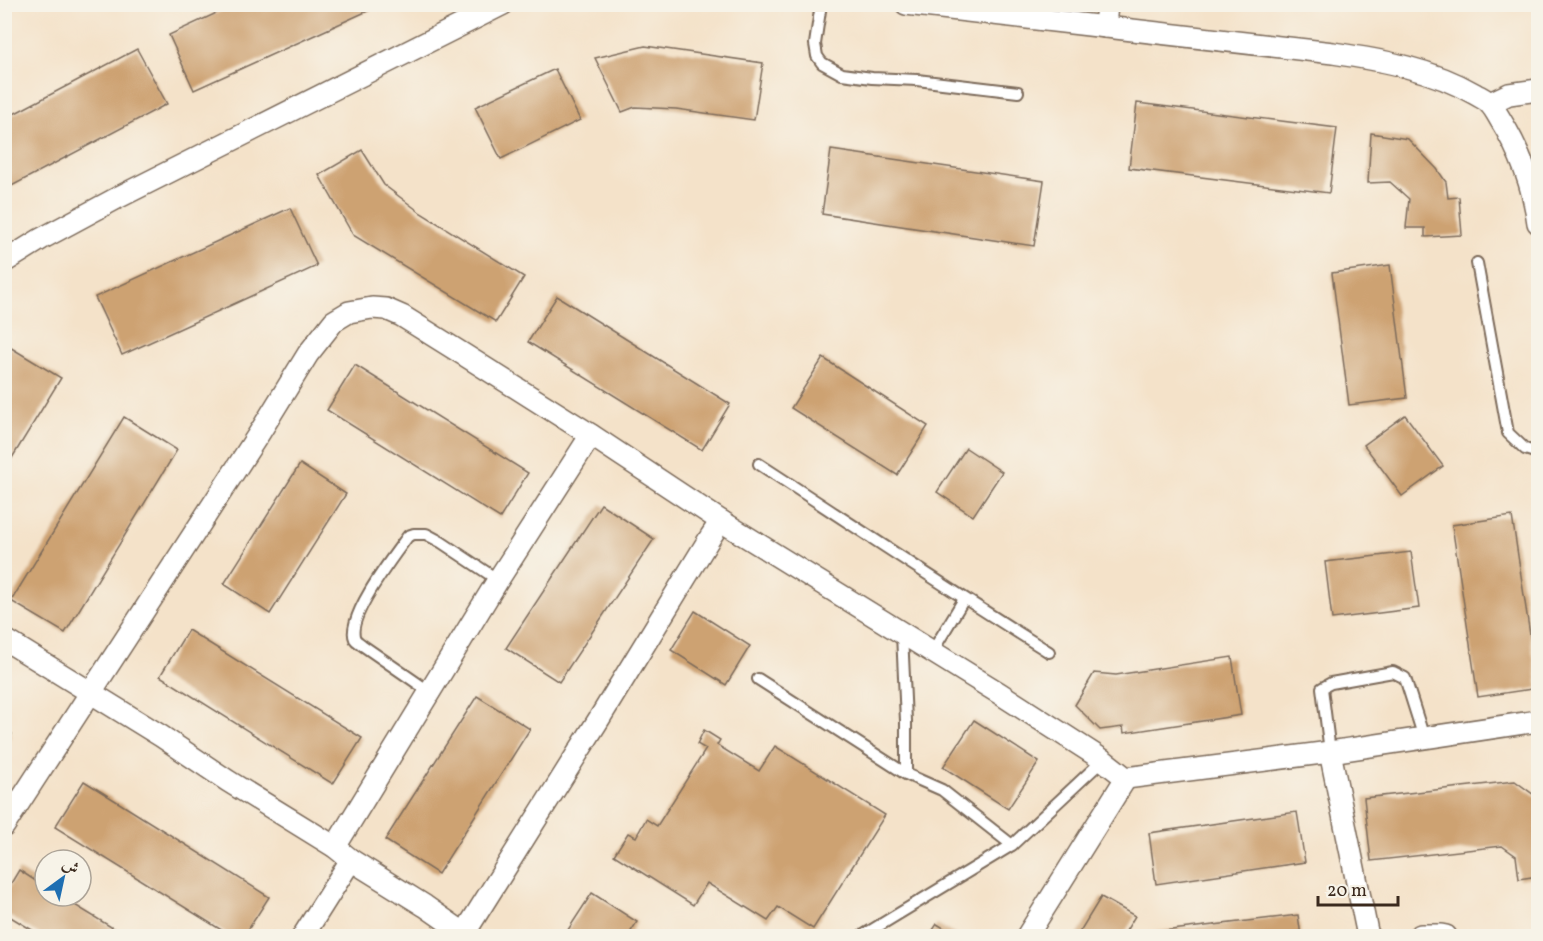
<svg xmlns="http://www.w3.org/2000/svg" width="1543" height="941" viewBox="0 0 1543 941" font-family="Vollkorn,Amiri,serif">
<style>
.building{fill:#cda272}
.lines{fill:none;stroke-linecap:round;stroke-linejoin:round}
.service-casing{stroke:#7c6a5a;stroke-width:14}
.minor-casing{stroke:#7c6a5a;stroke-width:24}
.service{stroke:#fff;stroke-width:10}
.minor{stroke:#fff;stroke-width:21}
</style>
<rect width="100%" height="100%" fill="#f7f3e8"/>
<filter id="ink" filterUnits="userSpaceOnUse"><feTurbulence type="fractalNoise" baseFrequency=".0167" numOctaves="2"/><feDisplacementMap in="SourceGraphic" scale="12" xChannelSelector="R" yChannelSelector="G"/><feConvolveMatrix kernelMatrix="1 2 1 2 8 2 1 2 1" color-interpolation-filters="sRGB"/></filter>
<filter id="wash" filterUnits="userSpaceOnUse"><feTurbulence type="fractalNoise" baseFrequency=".008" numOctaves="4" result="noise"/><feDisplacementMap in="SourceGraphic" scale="24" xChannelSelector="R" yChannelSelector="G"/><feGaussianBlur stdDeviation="1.35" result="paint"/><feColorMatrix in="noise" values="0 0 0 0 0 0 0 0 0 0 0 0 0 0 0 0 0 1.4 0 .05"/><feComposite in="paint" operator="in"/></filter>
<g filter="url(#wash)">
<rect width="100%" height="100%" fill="#f4e2c9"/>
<g id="blocks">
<g class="building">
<polygon points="236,4 383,4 194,90 169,35"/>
<polygon points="1447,4 1470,4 1470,9 1446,6"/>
<polygon points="645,46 763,63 754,120 676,109 635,107 622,112 595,58"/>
<polygon points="137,49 167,104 4,190 4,119"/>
<polygon points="555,69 580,120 501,159 475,107"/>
<polygon points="1137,103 1337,128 1329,193 1129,168"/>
<polygon points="1371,133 1408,139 1437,169 1446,182 1448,198 1459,197 1462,235 1425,237 1425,228 1406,228 1409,199 1390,182 1368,183"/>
<polygon points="362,150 384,185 421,213 524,277 496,322 353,235 319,175"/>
<polygon points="831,150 1044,181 1034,246 822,214"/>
<polygon points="290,208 317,266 122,355 95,297"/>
<polygon points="1390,265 1407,398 1349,405 1332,273"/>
<polygon points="557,296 730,404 702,450 528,342"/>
<polygon points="8,346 61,378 4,471 4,352"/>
<polygon points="823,358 928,426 897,475 791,408"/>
<polygon points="355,365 528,473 500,518 327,410"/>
<polygon points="1405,415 1443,466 1402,496 1364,445"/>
<polygon points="124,417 177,450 65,633 11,601"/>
<polygon points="966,448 1002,472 973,516 937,492"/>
<polygon points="300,464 346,494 270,614 224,584"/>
<polygon points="601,504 654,539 559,682 506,648"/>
<polygon points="1512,516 1538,688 1478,697 1452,525"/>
<polygon points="1411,552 1419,608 1332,619 1325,562"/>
<polygon points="695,611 750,646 726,685 671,650"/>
<polygon points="188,630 362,738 333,784 160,676"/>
<polygon points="1232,657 1241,715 1124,733 1123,727 1100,730 1075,705 1094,673 1116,675"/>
<polygon points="477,696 530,729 438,874 385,840"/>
<polygon points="974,720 1039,762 1008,809 943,767"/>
<polygon points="4,730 12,734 4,747"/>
<polygon points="704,730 720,740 717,745 759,771 775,746 885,815 813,929 778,907 768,921 707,883 693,905 614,855 628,833 636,837 646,819 657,826 706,749 697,744"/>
<polygon points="84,781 269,897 244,936 231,936 55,827"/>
<polygon points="1515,781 1538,798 1538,876 1519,879 1516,856 1502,846 1371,861 1364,798"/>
<polygon points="1297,812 1305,862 1156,884 1149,833"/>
<polygon points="19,870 45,887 45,896 60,896 126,936 42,936 4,913 4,895"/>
<polygon points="592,893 637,922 628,936 564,936"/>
<polygon points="1101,897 1135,916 1123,936 1077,936"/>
<polygon points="1298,915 1301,936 1155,936 1155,932"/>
<polygon points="937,924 957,936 929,936"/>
</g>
</g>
</g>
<g filter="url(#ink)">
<use href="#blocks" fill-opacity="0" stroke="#7c6a5a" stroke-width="1.5"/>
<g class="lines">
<g class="service-casing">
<g id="service">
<polyline points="821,4 815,44 817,56 822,63 842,74 872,78 917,80 1018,92"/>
<polyline points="1477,263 1508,433 1525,449 1538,453"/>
<path d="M759,464C856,527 951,591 1049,652"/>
<polyline points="902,634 906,721 906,774 942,790 1012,845"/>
<polyline points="932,652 964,599"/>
<polyline points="758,679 906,774"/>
<path d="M430,692L362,645C360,643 357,642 355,639C345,618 395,554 408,536L414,534H426L441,542L498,580"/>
<polyline points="1330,752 1322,688 1331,683 1393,672 1405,678 1424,738"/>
<polyline points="862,936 1012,845 1103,760"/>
</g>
</g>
<g class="minor-casing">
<g id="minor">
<path d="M906,4L1333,53C1381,60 1432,69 1475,94C1480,97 1487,100 1490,104C1494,108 1497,114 1500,119C1520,151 1533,186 1538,223"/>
<polyline points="1105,27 1107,4"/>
<polyline points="1490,103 1509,94 1538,90"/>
<polyline points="4,262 41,239 119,197 503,4"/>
<polyline points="4,639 161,736 228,781 335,847 351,860 425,906 468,936"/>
<polyline points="1330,752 1368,936"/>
<polyline points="4,826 260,432 308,354 334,321 349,312 372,308 386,309 402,316 466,356 591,435 721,521 999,693 1103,760 1126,778 1330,752 1538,721"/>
<polyline points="335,847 498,580 591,435"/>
<polyline points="464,934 599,719 711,536 721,521"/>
<polyline points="303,936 351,860"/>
<polyline points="1027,936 1126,778"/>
<polyline points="1419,936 1421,935 1441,935 1446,936"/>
</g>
</g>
<use href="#service" class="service"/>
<use href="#minor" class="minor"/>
</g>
</g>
<rect width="1543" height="941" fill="none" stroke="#f7f3e8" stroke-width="24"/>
<g transform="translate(63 878) rotate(33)"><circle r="28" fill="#f7f3e8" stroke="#aca397" stroke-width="1.5"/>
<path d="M0-4.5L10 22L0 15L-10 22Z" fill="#1f6fb2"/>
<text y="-9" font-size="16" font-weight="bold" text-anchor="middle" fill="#3b2a1e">ش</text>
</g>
<path d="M1318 896v9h80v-9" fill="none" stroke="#3b2a1e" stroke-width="3"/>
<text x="1327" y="896" font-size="18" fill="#3b2a1e" stroke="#f7f3e8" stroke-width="4.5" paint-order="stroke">20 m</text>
</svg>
